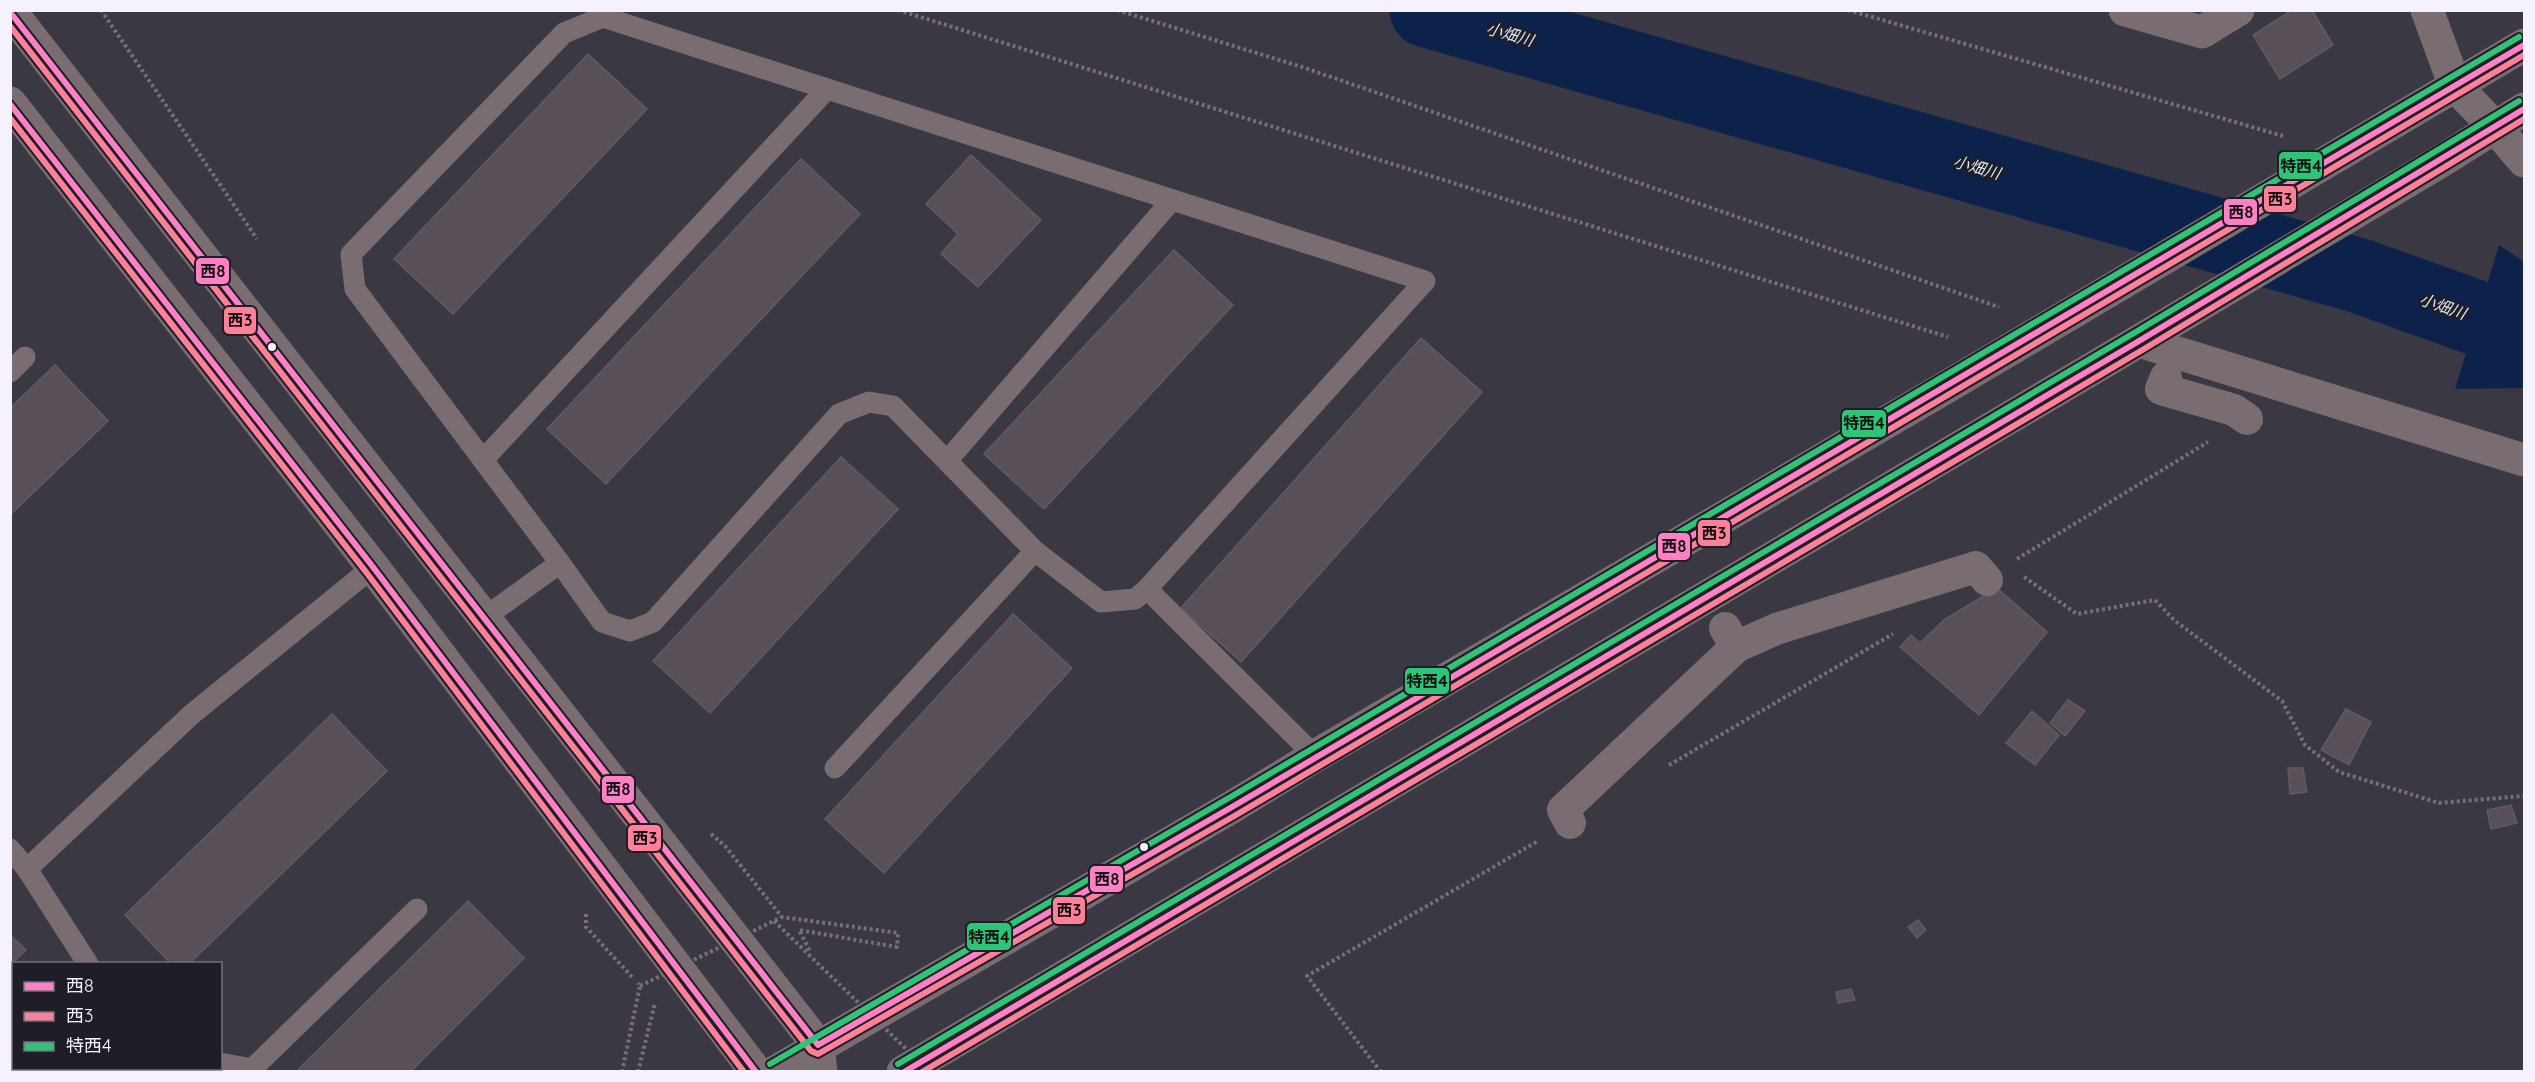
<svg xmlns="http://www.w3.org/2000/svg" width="2535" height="1082" viewBox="0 0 2535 1082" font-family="Quicksand,'Noto Sans JP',sans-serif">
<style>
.water{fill:#0d224b}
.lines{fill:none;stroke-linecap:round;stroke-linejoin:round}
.river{stroke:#0d224b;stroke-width:75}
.building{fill:#594f59;stroke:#605a61;stroke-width:1.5}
.path{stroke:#786f75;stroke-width:4;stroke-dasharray:3 3;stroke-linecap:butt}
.service{stroke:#7a6d72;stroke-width:21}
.pedestrian{stroke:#7a6d72;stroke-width:32}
.minor{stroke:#7a6d72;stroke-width:33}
.tertiary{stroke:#7a6d72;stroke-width:33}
.path-bridge{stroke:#786f75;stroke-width:4;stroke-dasharray:3 3;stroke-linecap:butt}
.bus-1-casing{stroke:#1f1d25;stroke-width:10}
.bus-2-casing{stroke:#1f1d25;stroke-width:10}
.bus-3-casing{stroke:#1f1d25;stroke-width:10}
.bus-1{stroke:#ff80c5;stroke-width:6}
.bus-2{stroke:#ff8098;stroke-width:6}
.bus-3{stroke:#2dc577;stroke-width:6}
.bus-dot{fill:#f5f2fe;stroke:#1f1d25;stroke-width:2}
.labels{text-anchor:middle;stroke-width:4.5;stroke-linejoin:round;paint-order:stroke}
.water-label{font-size:16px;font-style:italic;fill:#dbe4f3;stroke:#1f1d25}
.line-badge{stroke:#1f1d25;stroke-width:2}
.pale-badge-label{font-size:16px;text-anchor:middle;font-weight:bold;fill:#111}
</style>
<rect width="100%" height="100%" fill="#3a3842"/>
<polygon class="water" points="2499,245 2524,262 2524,388 2455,389"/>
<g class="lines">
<polyline class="river" points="1427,10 2360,276 2524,335"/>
</g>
<g class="building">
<polygon points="2292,10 2312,10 2333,45 2280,79 2253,35"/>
<polygon points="588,54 647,109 453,314 394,259"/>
<polygon points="971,155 1041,220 978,287 941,254 958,234 926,204"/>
<polygon points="801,159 860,214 606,484 547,429"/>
<polygon points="1174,250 1233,305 1044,509 984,454"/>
<polygon points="1421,338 1482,392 1241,662 1181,608"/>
<polygon points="55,365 108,421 10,515 10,408"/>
<polygon points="841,457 898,509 710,713 653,661"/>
<polygon points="1997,588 2047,632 1979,715 1900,647 1911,635 1920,643 1945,619"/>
<polygon points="1013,614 1072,668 884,873 825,819"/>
<polygon points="2068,700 2085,711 2065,736 2050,723"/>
<polygon points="2346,709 2371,722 2349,765 2321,750"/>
<polygon points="2032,711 2059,735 2035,765 2006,743"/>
<polygon points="332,714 387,771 189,964 171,964 125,915"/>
<polygon points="2288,768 2303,768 2307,792 2290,794"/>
<polygon points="2511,805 2517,823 2491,829 2487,810"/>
<polygon points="468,901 524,958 410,1072 296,1072"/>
<polygon points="1918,920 1926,930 1917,938 1908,927"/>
<polygon points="10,935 26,950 10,965"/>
<polygon points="1851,989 1855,1000 1838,1003 1836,992"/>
</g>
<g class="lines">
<g class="path">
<polyline points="101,10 257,239"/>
<polyline points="898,10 1948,337"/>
<polyline points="1117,10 1302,67 1999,307"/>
<polyline points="1848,10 2283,136"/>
<polyline points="2017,559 2208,442"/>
<polyline points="2024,577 2077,614 2155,600 2174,620 2282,701 2305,745 2339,772 2439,803 2524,796"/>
<polyline points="1669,765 1893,634"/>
<polyline points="711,834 725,846 782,917 898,933 897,947 799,930 811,953"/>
<polyline points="586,914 586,927 633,978"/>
<polyline points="622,1072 640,986 638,983"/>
<polyline points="638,1072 655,1003"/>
<polyline points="1381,1072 1307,976 1538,841"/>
</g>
<g class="service">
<polyline points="10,372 25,357"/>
<polyline points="483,460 827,89"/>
<polyline points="947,461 1172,200"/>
<polyline points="1147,589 1315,756"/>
<polyline points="485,617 560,563 355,289 351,254 564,33 603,17 1425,281 1147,589 1135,599 1101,602 1035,551 893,406 869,402 839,414 653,622 630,631 602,622 560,563"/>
<polyline points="835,768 1035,551"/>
<polyline points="10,849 27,869 88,964"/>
<polyline points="27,869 192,714 373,567"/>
<polyline points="10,1012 14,1009"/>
<polyline points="220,1063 252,1069 417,909"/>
<polyline points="99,1072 103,1068"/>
</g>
<g class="pedestrian">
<polyline points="2166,377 2161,389 2234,410 2247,419"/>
<polyline points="1736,647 1776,629 1976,567 1987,580"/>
<polyline points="1570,823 1563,810 1736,647 1725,628"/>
</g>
<g class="minor">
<polyline points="2125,10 2202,32 2238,10"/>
<polyline points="2427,10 2455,86 2495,127"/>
</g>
<g class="tertiary">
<polyline points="10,11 818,1045 821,1072"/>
<polyline points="10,103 373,567 756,1072"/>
<polyline points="2495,127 2524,161"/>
<polyline points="2139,341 2524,460"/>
<polyline points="775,1072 1232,807 1315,756 1938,392 2524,45"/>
<polyline points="903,1072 2139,341 2446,158 2524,109"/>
</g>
<g class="path-bridge">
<polyline points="774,921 930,1072"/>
<polyline points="640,986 782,917"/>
</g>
<g class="bus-1-casing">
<g id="bus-1">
<polyline points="10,12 818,1045 1232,807 2524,45"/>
<polyline points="10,104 373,567 756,1072"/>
<polyline points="904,1072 2139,341 2524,109"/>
</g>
</g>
<g class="bus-2-casing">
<g id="bus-2">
<polyline points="10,26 811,1051 818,1054 1236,815 2524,55"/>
<polyline points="10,118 366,572 744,1072"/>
<polyline points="922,1072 2144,349 2524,119"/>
</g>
</g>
<g class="bus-3-casing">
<g id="bus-3">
<polyline points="770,1064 1227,799 2519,37"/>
<polyline points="898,1064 2134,333 2519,101"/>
</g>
</g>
<use href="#bus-1" class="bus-1"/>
<use href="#bus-2" class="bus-2"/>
<use href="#bus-3" class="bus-3"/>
</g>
<g class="bus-dot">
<circle cx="272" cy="347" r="5"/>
<circle cx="1144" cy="847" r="5"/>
</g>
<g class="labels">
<g class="water-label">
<text transform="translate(1510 34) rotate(16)" y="6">小畑川</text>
<text transform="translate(1977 167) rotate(16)" y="6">小畑川</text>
<text transform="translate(2443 306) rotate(19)" y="6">小畑川</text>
</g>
</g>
<g class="line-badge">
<rect x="2278" y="151" width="45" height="29" rx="6" fill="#2dc577"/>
<rect x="2263" y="185" width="34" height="28" rx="6" fill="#ff8098"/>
<rect x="2223" y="198" width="35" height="28" rx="6" fill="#ff80c5"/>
<rect x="195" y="257" width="35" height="28" rx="6" fill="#ff80c5"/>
<rect x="223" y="306" width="34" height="29" rx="6" fill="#ff8098"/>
<rect x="1841" y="409" width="46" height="29" rx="6" fill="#2dc577"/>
<rect x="1697" y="519" width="34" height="28" rx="6" fill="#ff8098"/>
<rect x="1657" y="532" width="34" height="29" rx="6" fill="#ff80c5"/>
<rect x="1404" y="667" width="46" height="28" rx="6" fill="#2dc577"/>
<rect x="601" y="775" width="34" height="29" rx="6" fill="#ff80c5"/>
<rect x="627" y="824" width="35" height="28" rx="6" fill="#ff8098"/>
<rect x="1089" y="865" width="35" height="28" rx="6" fill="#ff80c5"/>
<rect x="1052" y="896" width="34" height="29" rx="6" fill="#ff8098"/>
<rect x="966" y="922" width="46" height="29" rx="6" fill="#2dc577"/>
</g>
<g class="pale-badge-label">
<text x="2301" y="172">特西4</text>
<text x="2280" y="205">西3</text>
<text x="2241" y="218">西8</text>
<text x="213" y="277">西8</text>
<text x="240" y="326">西3</text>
<text x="1864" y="429">特西4</text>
<text x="1714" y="539">西3</text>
<text x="1674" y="552">西8</text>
<text x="1427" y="687">特西4</text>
<text x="618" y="795">西8</text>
<text x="645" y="844">西3</text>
<text x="1107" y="885">西8</text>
<text x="1069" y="916">西3</text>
<text x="989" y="943">特西4</text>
</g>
<rect width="2535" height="1082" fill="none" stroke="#f5f2fe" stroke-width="24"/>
<rect x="12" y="962" width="210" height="108" fill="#1f1d25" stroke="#75727c" stroke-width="1.5"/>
<rect x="24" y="982" width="30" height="9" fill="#ff80c5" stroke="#75727c" stroke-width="1.5"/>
<text x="66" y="992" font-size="18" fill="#f5f2fe">西8</text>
<rect x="24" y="1012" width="30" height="9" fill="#ff8098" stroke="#75727c" stroke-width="1.5"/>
<text x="66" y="1022" font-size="18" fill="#f5f2fe">西3</text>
<rect x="24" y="1042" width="30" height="9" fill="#2dc577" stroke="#75727c" stroke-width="1.5"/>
<text x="66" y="1052" font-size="18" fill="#f5f2fe">特西4</text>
</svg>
